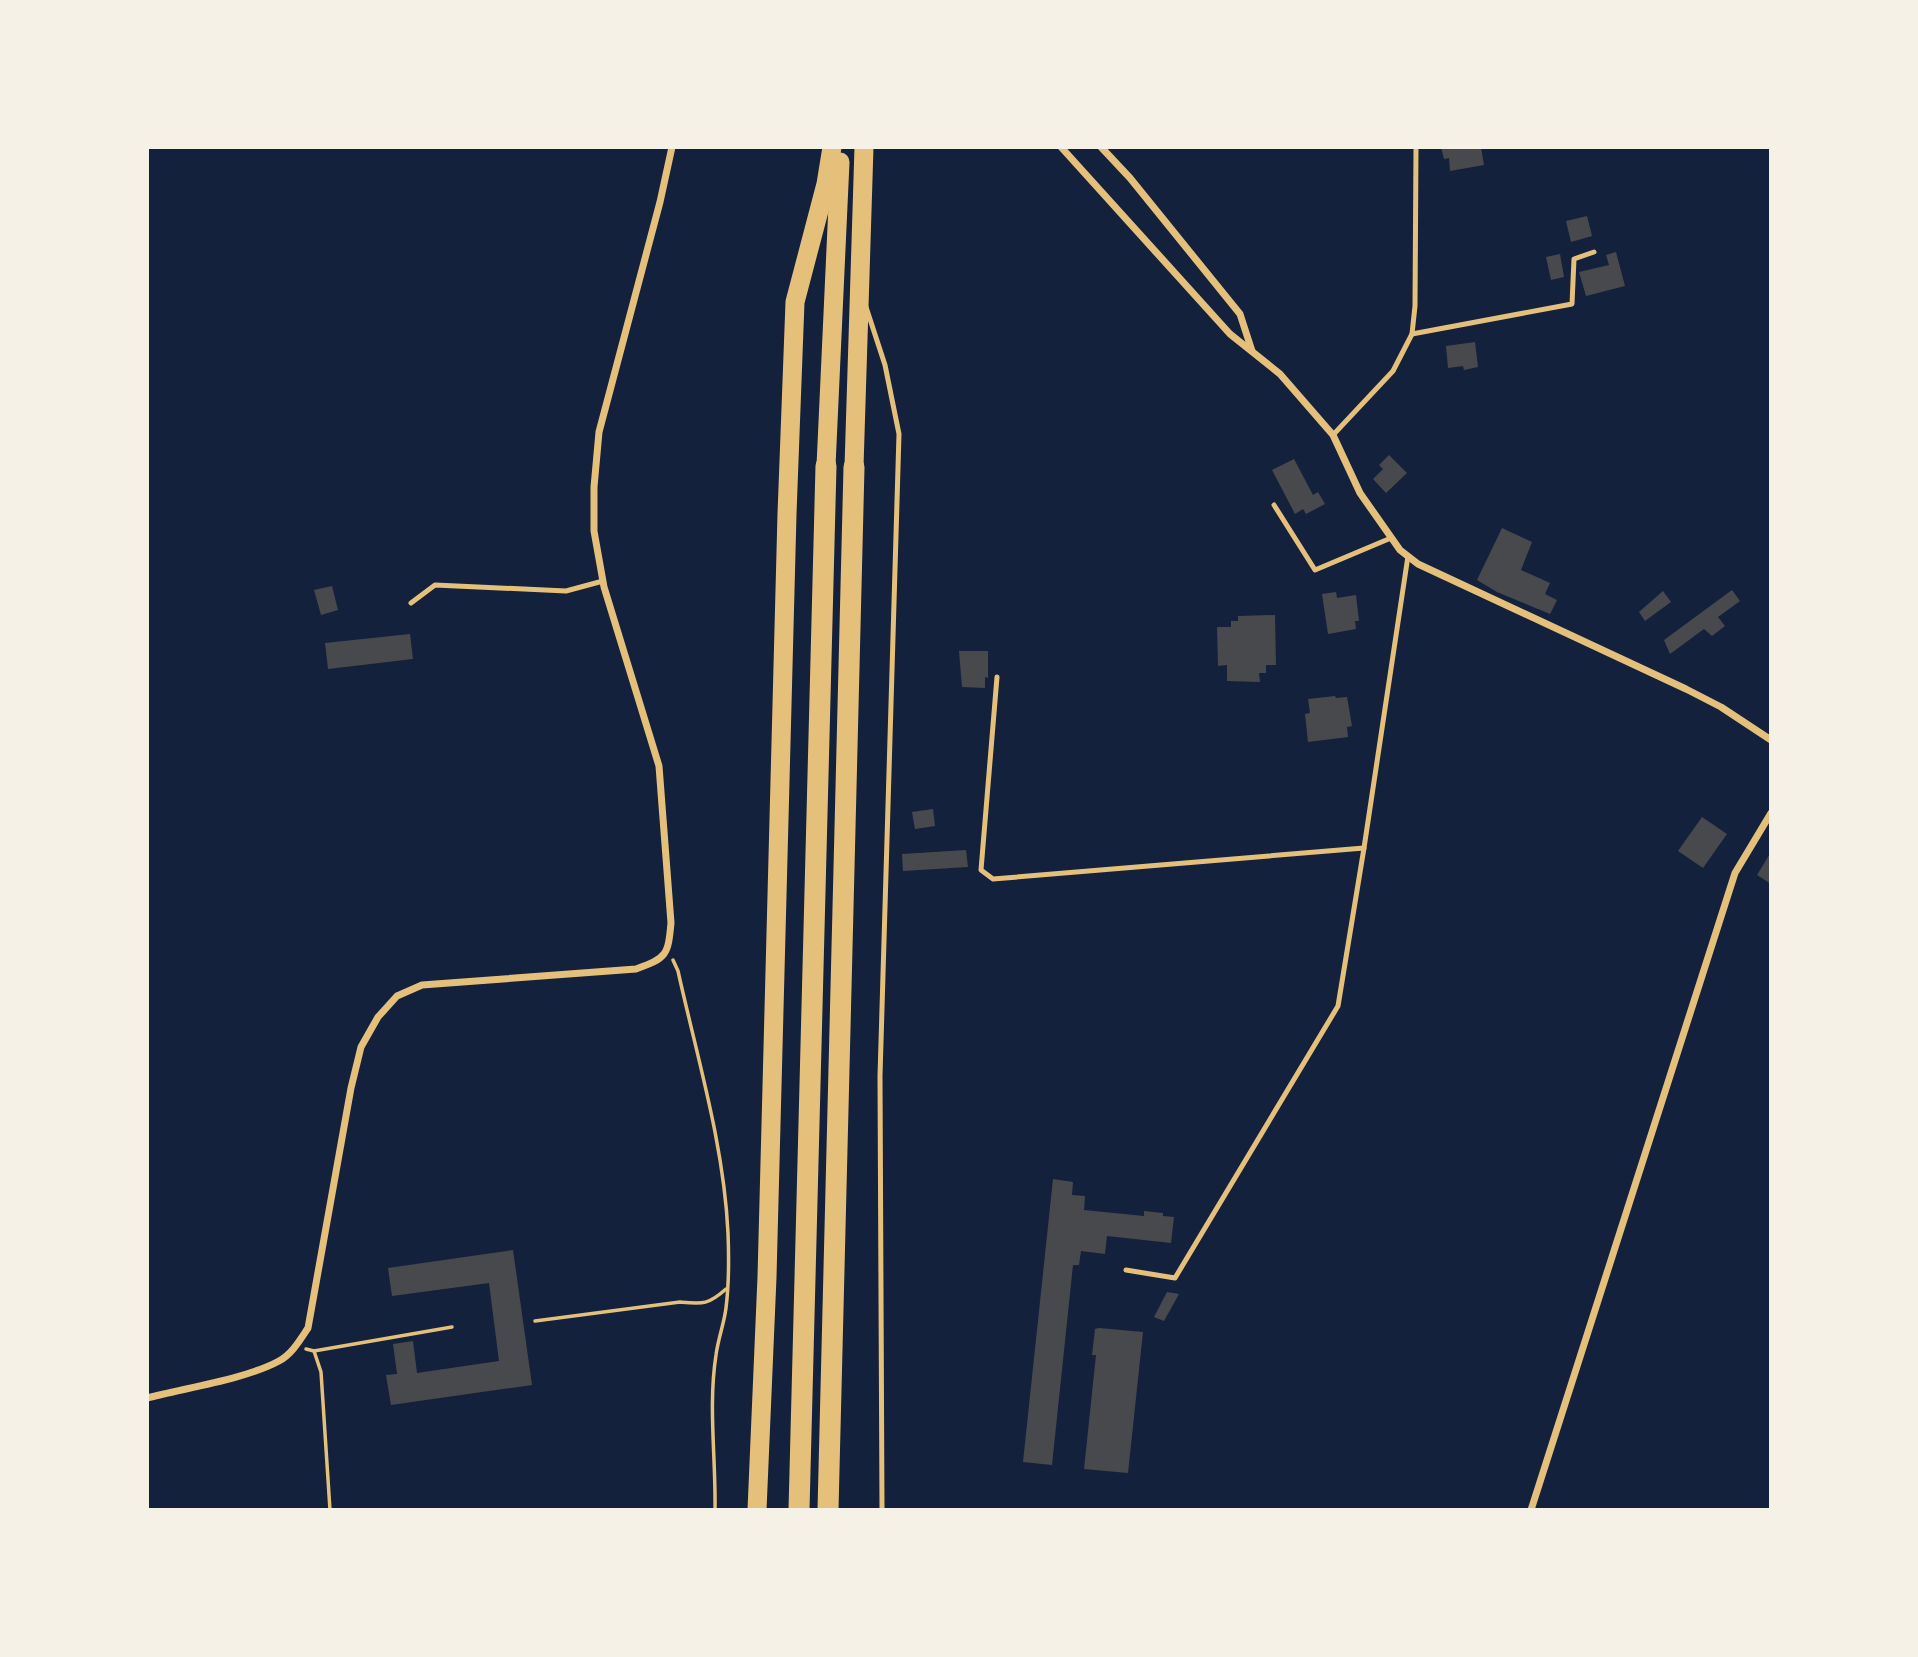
<svg xmlns="http://www.w3.org/2000/svg" width="1918" height="1657" viewBox="0 0 1918 1657" font-family="Karla,sans-serif">
<style>
.building{fill:#48494c}
.lines{fill:none;stroke-linecap:round;stroke-linejoin:round}
.path{stroke:#e5c07b;stroke-width:3.5}
.service{stroke:#e5c07b;stroke-width:5}
.minor{stroke:#e5c07b;stroke-width:7}
.trunk{stroke:#e5c07b;stroke-width:19}
.motorway{stroke:#e5c07b;stroke-width:21}
</style>
<rect width="100%" height="100%" fill="#14213d"/>
<g class="building">
<polygon points="1441,147 1481,147 1484,165 1450,171 1449,158 1444,159"/>
<polygon points="1587,216 1592,236 1571,242 1566,221"/>
<polygon points="1616,252 1625,286 1586,296 1579,272 1609,265 1606,255"/>
<polygon points="1560,254 1564,277 1551,280 1546,257"/>
<polygon points="1475,342 1478,367 1464,370 1463,366 1448,368 1446,346"/>
<polygon points="1389,455 1407,473 1386,493 1373,479 1383,469 1379,465"/>
<polygon points="1294,459 1313,495 1318,492 1325,504 1306,514 1303,509 1295,514 1272,470"/>
<polygon points="1502,528 1532,542 1521,570 1550,583 1545,594 1557,600 1550,614 1497,592 1477,580"/>
<polygon points="332,586 338,610 321,615 314,590"/>
<polygon points="1732,590 1740,601 1718,617 1725,626 1712,636 1704,629 1670,654 1664,640"/>
<polygon points="1663,591 1671,602 1645,621 1639,612"/>
<polygon points="1336,592 1337,598 1356,595 1359,621 1355,621 1356,629 1328,634 1322,594"/>
<polygon points="1275,615 1276,665 1266,665 1266,673 1259,673 1260,682 1227,681 1227,665 1218,666 1217,627 1231,627 1231,621 1238,621 1238,616"/>
<polygon points="410,634 413,659 328,669 325,643"/>
<polygon points="959,651 988,651 988,678 985,677 985,688 962,687"/>
<polygon points="1335,696 1336,698 1347,697 1352,726 1347,727 1348,737 1308,742 1305,714 1310,713 1308,699"/>
<polygon points="933,809 935,826 915,829 912,812"/>
<polygon points="1702,817 1727,834 1703,868 1678,851"/>
<polygon points="966,850 968,867 903,871 902,854"/>
<polygon points="1771,852 1771,884 1757,875"/>
<polygon points="1053,1179 1073,1182 1072,1195 1085,1196 1084,1210 1144,1216 1144,1211 1163,1213 1163,1216 1174,1217 1171,1243 1107,1236 1105,1254 1081,1251 1079,1265 1073,1265 1052,1465 1023,1462"/>
<polygon points="513,1250 532,1385 391,1405 386,1375 397,1374 393,1344 413,1341 417,1373 499,1361 489,1283 392,1296 388,1268"/>
<polygon points="1167,1292 1179,1294 1164,1321 1154,1317"/>
<polygon points="1099,1328 1143,1332 1128,1473 1084,1469 1096,1355 1092,1355 1095,1329"/>
</g>
<g class="lines">
<g class="path">
<path d="M673,960L678,971C697,1057 724,1145 728,1233C729,1258 729,1284 726,1308C724,1324 718,1339 716,1355C708,1406 716,1459 715,1510"/>
<path d="M535,1321L680,1302C703,1304 708,1305 726,1289"/>
<polyline points="306,1349 314,1351 452,1327"/>
<polyline points="314,1351 321,1372 330,1510"/>
</g>
<g class="service">
<polyline points="866,307 885,365 899,434 880,1076 882,1510"/>
<polyline points="1412,334 1572,304 1574,259 1594,252"/>
<polyline points="1333,435 1393,371 1412,334 1415,306 1416,147"/>
<polyline points="1274,505 1315,570 1391,538"/>
<polyline points="411,603 435,585 566,591 603,581"/>
<polyline points="997,677 981,870 993,879 1364,848"/>
<polyline points="1126,1270 1175,1278 1338,1006 1364,848 1408,556"/>
</g>
<g class="minor">
<polyline points="1061,147 1230,334 1280,374 1333,435 1360,493 1400,550 1418,564 1686,689 1721,707 1771,740"/>
<polyline points="1101,147 1130,178 1240,314 1252,351"/>
<path d="M147,1398C185,1388 246,1379 279,1361C292,1354 300,1340 308,1328L351,1088L361,1047L378,1017L397,996L422,985L636,969C667,958 668,955 671,923L659,766L604,587L594,531V487L599,432L660,202L672,147"/>
<polyline points="1531,1510 1735,873 1771,813"/>
</g>
<g class="trunk">
<polyline points="826,466 840,162"/>
<polyline points="854,467 864,147"/>
<polyline points="757,1510 767,1277 787,514 795,302 826,184 832,147"/>
</g>
<g class="motorway">
<polyline points="799,1510 826,466"/>
<polyline points="828,1510 854,467"/>
</g>
</g>
<rect width="1918" height="1657" fill="none" stroke="#f6f1e7" stroke-width="298"/>
</svg>
